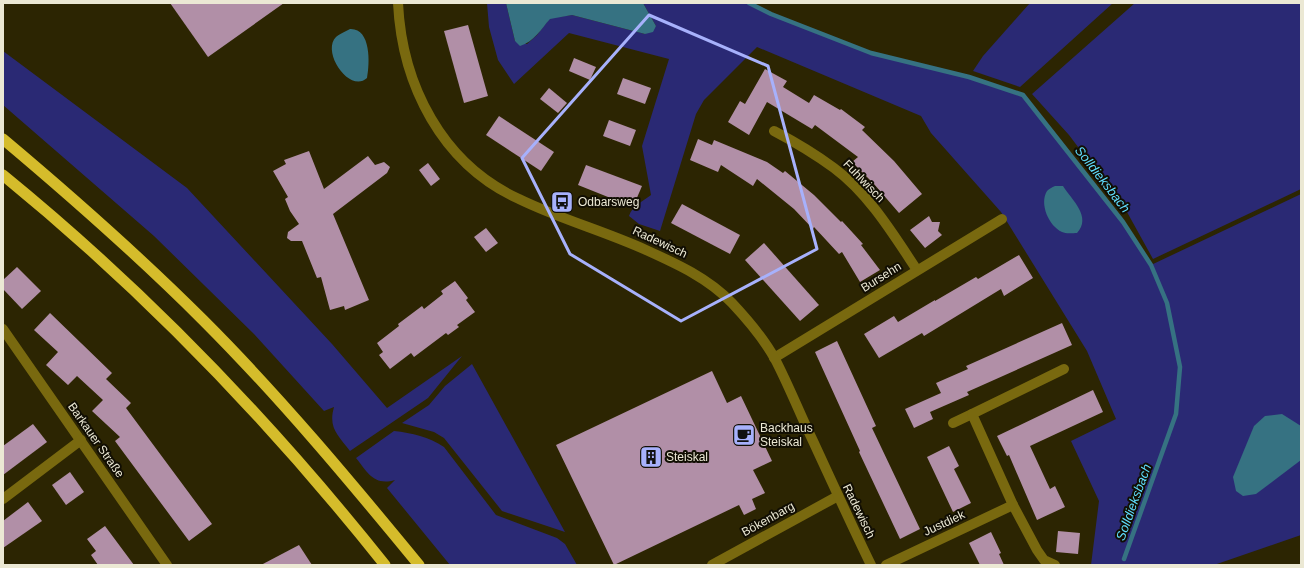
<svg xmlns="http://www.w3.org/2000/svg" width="1304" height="568" viewBox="0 0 1304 568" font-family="Helvetica,sans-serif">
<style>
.green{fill:#2a2974}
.water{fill:#367282}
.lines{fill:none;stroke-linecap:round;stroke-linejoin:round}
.stream{stroke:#367282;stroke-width:4.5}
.building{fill:#b18fa7}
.minor{stroke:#79690f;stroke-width:10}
.tertiary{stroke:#79690f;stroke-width:10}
.trunk{stroke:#d5bc2b;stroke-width:11}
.marked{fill:none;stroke:#a7b1fc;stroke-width:3;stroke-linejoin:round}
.labels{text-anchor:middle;stroke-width:4;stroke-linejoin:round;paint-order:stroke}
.street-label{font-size:12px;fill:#ebe8d4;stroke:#110e03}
.poi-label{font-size:12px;fill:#ebe8d4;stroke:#110e03;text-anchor:start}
.water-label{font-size:13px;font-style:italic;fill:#60defe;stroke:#110e03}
</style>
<rect width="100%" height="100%" fill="#2c2502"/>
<g class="green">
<path d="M487,3H506L515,41L527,44L537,35L550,18L572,15L645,34L656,26L643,3H749L771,14L871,53L969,77L1023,95L1123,222L1151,265L1301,194V535L1214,565H1091L1099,501L1071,441L1116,419L1087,351L1001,212L931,133L921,116L757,47L704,100L696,114L660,231L639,224L629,216C632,206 643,201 651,195L642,146L669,59L569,33L514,84L498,60L489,27Z"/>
<polygon points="1030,3 1113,3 1020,87 973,71 983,56"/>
<polygon points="1135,3 1301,3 1301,189 1153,259 1127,212 1069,135 1032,94"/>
<path d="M3,51L187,188L332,344L387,408L462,356L428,398L350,451C338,435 328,428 334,407L324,411L254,334L154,236L3,105Z"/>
<polygon points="472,364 565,532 502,511 444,438 434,432 402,423 429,405 445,386"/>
<path d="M394,431C412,433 429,437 444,447L496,515L557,538L565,544L577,565H450L387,488L395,480C374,486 368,473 356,458Z"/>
</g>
<g class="water">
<path d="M506,3H643L656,26L653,32L645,34L572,15L550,19C541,29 534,42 520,46L515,41Z"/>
<path d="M350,29C371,28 370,63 367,78C350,94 321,52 336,37C339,34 345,32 350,29Z"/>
<path d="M1055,186H1063C1072,200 1092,217 1077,233C1073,233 1066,234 1062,232C1049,226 1039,204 1047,191C1049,189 1052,187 1055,186Z"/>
<polygon points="1282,414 1301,426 1301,460 1256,494 1243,496 1236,491 1233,477 1254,426 1265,416"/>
</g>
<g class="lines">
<polyline class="stream" points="749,3 771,14 871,53 969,77 1023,95 1123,222 1151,265 1167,303 1180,367 1176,414 1124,559"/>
</g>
<g class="building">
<polygon points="170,3 284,3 208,57"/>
<polygon points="468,25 488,96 464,103 444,31"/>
<polygon points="574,58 596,67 590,80 569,71"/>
<polygon points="765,69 787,81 783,87 809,103 814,95 840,110 841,109 865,127 862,130 894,161 922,194 899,213 874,184 852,162 858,157 815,125 812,129 767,102 749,135 728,122 740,101 745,104"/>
<polygon points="623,78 651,88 645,104 617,94"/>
<polygon points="549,88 567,103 558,113 540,99"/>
<polygon points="499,116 554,152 541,171 486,135"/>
<polygon points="609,120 636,130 630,146 603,136"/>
<polygon points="698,139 712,145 714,140 767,162 783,173 785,171 814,195 841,222 842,221 863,244 861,245 880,270 860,282 842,252 839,254 814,227 813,229 794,209 757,179 753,186 721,165 718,172 690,160"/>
<polygon points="309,151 324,189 368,156 375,165 384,162 390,167 387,173 333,214 369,300 345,310 344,306 330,310 321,277 317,278 302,241 291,241 287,238 288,232 299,224 290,211 285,199 288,197 273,171 286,164 284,160"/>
<polygon points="428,163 440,179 431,186 419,170"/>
<polygon points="586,165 642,186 633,207 578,185"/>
<polygon points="682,204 740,235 730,254 671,223"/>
<polygon points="929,216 932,222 940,222 938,231 942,235 925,248 910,230"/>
<polygon points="486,228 498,243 486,252 474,237"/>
<polygon points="764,243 819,305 800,321 745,260"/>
<polygon points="1019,255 1033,278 1004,296 1001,289 924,336 922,333 879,358 864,334 894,316 898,322 935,300 935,301 976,277 978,279"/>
<polygon points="17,267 41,291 22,309 3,289 3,280"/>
<polygon points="455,281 468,298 466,300 475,312 457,325 459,327 448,335 446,333 414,357 411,353 390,369 379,355 383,352 377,343 399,326 398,324 422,306 424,309 443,294 441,291"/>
<polygon points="50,313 112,373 106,379 131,403 126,408 212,524 189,541 115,441 120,437 92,411 103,400 77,376 68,385 46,365 58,352 34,330"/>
<polygon points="1062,323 1072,345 967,392 969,395 930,412 933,419 914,428 905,409 941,393 936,383 968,369 966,366"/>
<polygon points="837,341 876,426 872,428 920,529 900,539 859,452 860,451 815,352"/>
<polygon points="712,371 727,403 741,396 772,461 753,470 765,493 752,499 756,509 744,515 739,505 614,565 556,445"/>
<polygon points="1093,390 1103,412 1030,446 1050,489 1055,486 1065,507 1037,520 1009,455 1007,456 997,436"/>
<polygon points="33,424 47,442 3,475 3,446"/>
<polygon points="949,446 959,466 954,469 971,503 953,512 927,457"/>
<polygon points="70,472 84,492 66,505 52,485"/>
<polygon points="28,502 42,521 3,548 3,521"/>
<polygon points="105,526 134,565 98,565 91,555 96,551 87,539"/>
<polygon points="1058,531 1080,533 1078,554 1056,552"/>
<polygon points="991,532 1001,553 999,554 1004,565 980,565 969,543"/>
<polygon points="299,545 312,565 261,565"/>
</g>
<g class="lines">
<g class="minor">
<path d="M774,131C795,142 815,154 834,168C869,194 893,234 917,270"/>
<polyline points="3,329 167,565"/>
<polyline points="774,358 1002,219"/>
<polyline points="953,423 972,414"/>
<polyline points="3,499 81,440"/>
<polyline points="712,565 838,496"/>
<polyline points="886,565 1013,505"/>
<polyline points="1055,565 1044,560 1037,550 1013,505 972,414 1064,369"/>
</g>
<path class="tertiary" d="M398,3C402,85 442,164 519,199C560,219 604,231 646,250C677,264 708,278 732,303C748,320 764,339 775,359C789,386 800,414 813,441C832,482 851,524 871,565"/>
<g class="trunk">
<path d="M3,139C72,197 139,256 203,320C280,397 350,481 419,565"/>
<path d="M3,175C144,290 272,423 385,565"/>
</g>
</g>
<path class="marked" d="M649,15L768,66L817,249L681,321L570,254L522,158Z"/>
<defs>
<g id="bus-square" transform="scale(1.15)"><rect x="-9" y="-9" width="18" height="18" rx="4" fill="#a7b1fc" stroke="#110e03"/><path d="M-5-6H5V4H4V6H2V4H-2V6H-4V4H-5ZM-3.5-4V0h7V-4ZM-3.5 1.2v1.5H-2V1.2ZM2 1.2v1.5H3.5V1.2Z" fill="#111"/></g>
<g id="cafe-square" transform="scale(1.15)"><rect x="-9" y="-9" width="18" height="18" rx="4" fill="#a7b1fc" stroke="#110e03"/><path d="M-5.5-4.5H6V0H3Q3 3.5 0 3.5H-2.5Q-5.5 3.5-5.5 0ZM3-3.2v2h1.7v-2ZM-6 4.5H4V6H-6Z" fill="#111"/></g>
<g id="building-square" transform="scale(1.15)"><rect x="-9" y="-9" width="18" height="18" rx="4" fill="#a7b1fc" stroke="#110e03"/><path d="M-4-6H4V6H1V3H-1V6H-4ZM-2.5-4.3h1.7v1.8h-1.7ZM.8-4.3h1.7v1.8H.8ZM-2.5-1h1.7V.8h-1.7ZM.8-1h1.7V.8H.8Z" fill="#111"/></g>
</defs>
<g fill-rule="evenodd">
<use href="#bus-square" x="562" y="202"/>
<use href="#cafe-square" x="744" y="435"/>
<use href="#building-square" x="651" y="457"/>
</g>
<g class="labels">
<g class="street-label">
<text transform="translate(864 181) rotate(46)" y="4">Fuhlwisch</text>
<text transform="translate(660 242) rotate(25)" y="4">Radewisch</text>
<text transform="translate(881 277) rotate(-32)" y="4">Bursehn</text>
<text transform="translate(96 440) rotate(55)" y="4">Barkauer Straße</text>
<text transform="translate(859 511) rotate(64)" y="4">Radewisch</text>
<text transform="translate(768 519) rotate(-29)" y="4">Bökenbarg</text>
<text transform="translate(944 523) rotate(-25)" y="4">Justdiek</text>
</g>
<g class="poi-label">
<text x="578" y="206">Odbarsweg</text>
<text x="760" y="432">Backhaus<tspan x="760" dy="14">Steiskal</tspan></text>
<text x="666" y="461">Steiskal</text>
</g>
<g class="water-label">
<text transform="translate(1103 179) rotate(52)" y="5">Solldieksbach</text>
<text transform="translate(1133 502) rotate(-70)" y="5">Solldieksbach</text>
</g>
</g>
<rect width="1304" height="568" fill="none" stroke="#ebe8d4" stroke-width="8"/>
</svg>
